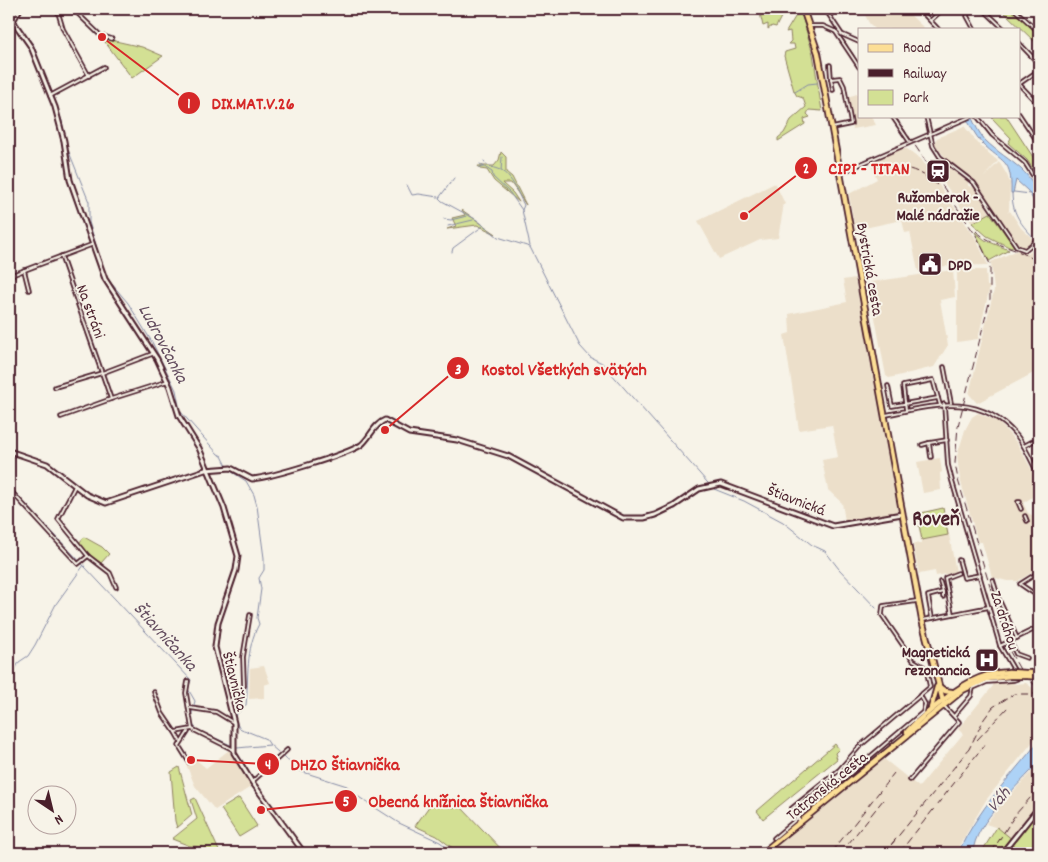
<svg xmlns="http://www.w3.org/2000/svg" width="1048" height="862" viewBox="0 0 1048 862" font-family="Dekko,sans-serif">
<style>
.built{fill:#ecdfca}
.green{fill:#d3e094;stroke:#8e8060}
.water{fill:#add2f6;stroke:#858aa5}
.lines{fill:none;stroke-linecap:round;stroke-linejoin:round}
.stream{stroke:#858aa5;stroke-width:1}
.street-casing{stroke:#4a1f2b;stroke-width:5.5}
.secondary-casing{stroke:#4a1f2b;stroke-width:7}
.primary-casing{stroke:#4a1f2b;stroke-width:8}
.street{stroke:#f7f3e8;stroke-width:2}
.secondary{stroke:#f7f3e8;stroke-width:3}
.primary{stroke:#fcde96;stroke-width:4.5}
.rail{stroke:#4a1f2b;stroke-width:1;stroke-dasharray:8 4;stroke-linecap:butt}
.primary-bridge-casing{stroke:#4a1f2b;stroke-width:8;stroke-linecap:butt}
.primary-bridge{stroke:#fcde96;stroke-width:4.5}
.labels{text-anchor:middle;stroke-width:4;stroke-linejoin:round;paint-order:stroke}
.poi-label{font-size:16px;font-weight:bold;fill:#4a1f2b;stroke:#f7f3e8}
.street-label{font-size:16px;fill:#4a1f2b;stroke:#f7f3e8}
.water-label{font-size:18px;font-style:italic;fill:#634c5e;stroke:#f7f3e8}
.district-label{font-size:21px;font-weight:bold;fill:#4a1f2b;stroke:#f7f3e8}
.leader{fill:none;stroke:#d62828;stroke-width:2}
.callout-dot{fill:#d62828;stroke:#f7f3e8;stroke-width:2}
.mark-label{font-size:15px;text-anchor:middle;font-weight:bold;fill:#fff}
.callout-label{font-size:18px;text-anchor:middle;font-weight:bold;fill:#d62828;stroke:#f7f3e8;stroke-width:4;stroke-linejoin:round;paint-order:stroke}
</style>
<rect width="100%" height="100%" fill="#f7f3e8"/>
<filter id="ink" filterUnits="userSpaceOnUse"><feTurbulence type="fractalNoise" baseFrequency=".02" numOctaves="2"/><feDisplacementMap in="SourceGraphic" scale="10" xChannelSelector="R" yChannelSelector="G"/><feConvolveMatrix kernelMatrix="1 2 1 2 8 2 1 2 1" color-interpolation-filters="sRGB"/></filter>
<g filter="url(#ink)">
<g class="built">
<polygon points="862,9 904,9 925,29 875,29 869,23"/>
<polygon points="857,94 859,116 871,116 876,125 853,129 847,97"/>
<polygon points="964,126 980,146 998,161 983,178 999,162 1007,175 1010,183 1009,211 1007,213 1010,211 1021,228 1035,241 1032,244 1023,248 1020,248 977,183 947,160 934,143 937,138"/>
<polygon points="898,149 907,149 921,159 975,237 988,265 946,266 918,271 910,232 905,233 902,220 855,230 849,194 877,179 870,162"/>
<polygon points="947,166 968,182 968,186 975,188 990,213 972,223 942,180 945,175 943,169"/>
<polygon points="775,183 785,204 782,206 783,210 778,238 760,240 719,259 698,221"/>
<polygon points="1039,240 1039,370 977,403 969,394 994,290 991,262 1018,250 1028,254"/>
<polygon points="953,270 955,297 940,300 948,345 934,367 889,378 886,376 869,286 871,282"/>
<polygon points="959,270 986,270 987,286 990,286 978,339 957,342 957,272"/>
<polygon points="855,278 884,421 907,513 846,527 842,503 828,490 822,460 838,457 832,425 799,430 784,335 790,333 789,314 847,302 843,280"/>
<polygon points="978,413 997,421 1004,428 1017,443 1039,483 1037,494 1023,503 1028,513 1039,519 1039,568 1018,581 1007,581 992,577 982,542 978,542 960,479 957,456 965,430 972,417"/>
<polygon points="940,458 942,472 940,473 941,490 923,493 917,462"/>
<polygon points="944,508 956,572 936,576 935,571 919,574 913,544 921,543 917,513"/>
<polygon points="264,666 270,683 264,685 264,698 249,699 250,668"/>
<polygon points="1007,681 1015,684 1026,683 1039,693 1039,734 986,800 955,853 767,853 884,759 919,787 963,734 958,729 993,686 993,682"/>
<polygon points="229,750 252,786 215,810 195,786 186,764 194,758 206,768"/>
<polygon points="1039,764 1039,810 1013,841 998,828 986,824 997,809"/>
</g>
<g class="green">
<polygon points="759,9 785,9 776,27 772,26 768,29 768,24 763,26"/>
<polygon points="800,9 813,54 822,111 809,110 807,114 810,117 804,119 805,124 778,141 778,138 784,133 791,120 806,107 803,98 797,96 794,91 784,56 785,52 795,49 794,44 788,44 791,41 790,31 786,32"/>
<polygon points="1001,9 1012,9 1039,33 1039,46"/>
<polygon points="102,38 142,47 163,56 132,78"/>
<polygon points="994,116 1006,116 1039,166 1039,178 1027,160 1008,143 1011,138 992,118"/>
<polygon points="501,152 506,157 506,172 512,177 526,205 511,183 502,183 513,193 519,202 494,181 487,170 480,169 478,166 494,166 499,160"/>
<polygon points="462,210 496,234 477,225 447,229 456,226 452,218 465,215"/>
<polygon points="990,213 1014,246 1011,248 987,236 972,223"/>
<polygon points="975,232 985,240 1009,250 989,261"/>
<polygon points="943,508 948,535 922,540 917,514"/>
<polygon points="84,537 102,547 109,554 101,563 90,556 79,543"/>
<polygon points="835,744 839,749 835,753 837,759 763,819 757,811"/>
<polygon points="179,767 192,815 177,828 175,821 171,772"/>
<polygon points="195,798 220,853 208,853 203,847 190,846 172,839 197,819 191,800"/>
<polygon points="239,798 257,826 239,837 221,809"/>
<polygon points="430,805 462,808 505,853 459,853 437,836 415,826"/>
<polygon points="1039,808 1039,853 981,853 997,827 1013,840"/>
</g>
<g class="water">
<path d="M965,116H971C975,125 979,133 985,140C1009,164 1039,170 1039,210L1028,191L1016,180L1013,193H1011C1012,158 1003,164 982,143C975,135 970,125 965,116Z"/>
<path d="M1039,741V762C1020,785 974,822 973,853H958C978,809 1009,778 1039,741Z"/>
</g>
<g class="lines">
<g class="stream">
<polyline points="9,13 13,17"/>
<polyline points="25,36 33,44 62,121 67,147 89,202 89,222 103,268"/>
<polyline points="795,92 808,84 817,83"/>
<path d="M484,161C489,168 493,167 500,170C514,178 517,193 524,205L522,210"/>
<polyline points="480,164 492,172 493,177 510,193 522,210 530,246"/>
<polyline points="478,168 484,167"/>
<polyline points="501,171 502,157"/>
<polyline points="454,178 439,198 442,201 477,220 498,237 530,247 580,346 590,357 602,363 707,482 714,489 744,501 783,522 812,545 825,551 839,569 876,608"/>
<polyline points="407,185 412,195 419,194 438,197"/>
<polyline points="1014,192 1030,194"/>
<path d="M1012,193C1012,217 1024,227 1039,243"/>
<polyline points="444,219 451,220 467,216"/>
<polyline points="448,226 473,220"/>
<polyline points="452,252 453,248 483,226"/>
<path d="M106,277L128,303L152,342L176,390L180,411L218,454L222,456L229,470L246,481L254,495L257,506L264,558V570L259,578L261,589L257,618L259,624C245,650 249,677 246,705L234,717L239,728L266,739L270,745"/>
<polyline points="9,486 191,680 188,689 195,701 191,717"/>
<polyline points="9,681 19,662 28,656 35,645 56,604 84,565"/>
<polyline points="192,723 196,729 237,748 270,745 300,771 347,786 354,794 399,823 440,842 454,853"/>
</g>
<g class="street-casing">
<g id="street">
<polyline points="57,9 63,29 89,76"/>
<polyline points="73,9 100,35 112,39"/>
<polyline points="825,9 841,33"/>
<polyline points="919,9 938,29"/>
<polyline points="969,9 967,16 974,29"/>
<polyline points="983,9 1004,29"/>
<polyline points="1014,9 1039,32"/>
<polyline points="1037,9 1039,10"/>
<polyline points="931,20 943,9"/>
<polyline points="811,26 823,26 859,42"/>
<polyline points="835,31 859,67"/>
<polyline points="1019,43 1039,64"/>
<polyline points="830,65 831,79"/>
<polyline points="1019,84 1039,105"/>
<polyline points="1019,84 1039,70"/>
<polyline points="50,96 104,67"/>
<polyline points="1019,114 1039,144"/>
<polyline points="892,116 909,141"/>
<polyline points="926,116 933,146 940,157 974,183 1017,247 1025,250 1039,238"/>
<polyline points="977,116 992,135 1025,163 1039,185"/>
<polyline points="832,128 851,124 844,86 840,78 831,79 833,90"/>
<polyline points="840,173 972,116"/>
<polyline points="61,256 102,373 152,354"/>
<polyline points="24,270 29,290"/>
<polyline points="9,276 91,245"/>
<polyline points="944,367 951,403"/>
<polyline points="888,386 892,406 938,398"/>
<polyline points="55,387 102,373 111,399 168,381"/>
<polyline points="944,404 948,465 952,481 1000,646 1014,670"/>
<polyline points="906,410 903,386 933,380 940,405"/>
<path d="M886,415C934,405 980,392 1017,436C1026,447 1032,463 1039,476"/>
<polyline points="61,417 111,399"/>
<polyline points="922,445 929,443"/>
<polyline points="1024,446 1039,438"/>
<polyline points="931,457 929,443 947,440"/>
<polyline points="9,489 78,564 88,556 58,519 75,486"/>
<polyline points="1020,502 1018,502 1021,509"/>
<polyline points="1025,516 1027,521"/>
<polyline points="88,556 110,573 116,587"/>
<polyline points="959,560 964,578 980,575"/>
<polyline points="1039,572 1020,584 1039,597"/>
<polyline points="993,580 999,600 1017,638"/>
<polyline points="940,582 943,592"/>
<polyline points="952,614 945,578 958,573"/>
<polyline points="932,618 928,596 943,592 943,597"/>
<polyline points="923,620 989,607"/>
<polyline points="1010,641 1016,654 1027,658"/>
<polyline points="1000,646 1039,627"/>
<polyline points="188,681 186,693 192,729 234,750"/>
<polyline points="154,692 162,713 175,732 192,729"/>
<polyline points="229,702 244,686 243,657 250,615"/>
<polyline points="190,708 216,712 234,723"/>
<polyline points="954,716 971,696 973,688 987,682 1014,680 1017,679 1017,677"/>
<polyline points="175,732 180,741"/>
<polyline points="188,732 179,746 189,762"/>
<polyline points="910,780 959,722 945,707"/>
<polyline points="252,782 287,750"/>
<polyline points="791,809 839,770 860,746 930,687 926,668 913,660 882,615 883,606 917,601"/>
<polyline points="793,813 801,822"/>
<polyline points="774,838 923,712 925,704 920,695"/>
</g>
</g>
<g class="secondary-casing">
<g id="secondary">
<polyline points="20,9 13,21 31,47 55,107 64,141 70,180 105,279 157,359 170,387 179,416 199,448 224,508 238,556 236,570 218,623 215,647 234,723 234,753 252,782 304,853"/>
<path d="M9,451L47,464L87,495L106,503L205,470L231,468L252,479C272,477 345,455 361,445C370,438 374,424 385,420L409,433L457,440L508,456L623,518H644L655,515L674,506L699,489L721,484L833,526L902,514"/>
<polyline points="1002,853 1039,807"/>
</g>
</g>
<g class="primary-casing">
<g id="primary">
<polyline points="803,9 818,53 922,620 944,705"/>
<polyline points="1026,673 1039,673"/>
<polyline points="1028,676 1039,677"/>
<polyline points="938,686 945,691 952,692"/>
<polyline points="931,708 937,687"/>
<path d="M907,732C915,722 926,714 936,706C959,687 979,673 1009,672"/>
<polyline points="762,853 963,690 986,679 1009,676"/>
</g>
</g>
<use href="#street" class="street"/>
<use href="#secondary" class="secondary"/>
<use href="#primary" class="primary"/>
<g class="rail">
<polyline points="823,9 859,63"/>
<polyline points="895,116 977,237 990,264 990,299 958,426 955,463 958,480 1009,650 1022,673 1039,689"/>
<path d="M874,168C898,163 921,169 938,186"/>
<path d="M976,231C994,248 1022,247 1039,264"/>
<polyline points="977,740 1008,707"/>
<polyline points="891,845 969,749 984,719 993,707 1014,694 1039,694"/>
<polyline points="831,853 894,773"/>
<polyline points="841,853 883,800"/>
<polyline points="884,853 895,840"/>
<polyline points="899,853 985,744"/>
<polyline points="991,853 1015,815 1039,788"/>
</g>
<g class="primary-bridge-casing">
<g id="primary-bridge">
<polyline points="1009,672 1026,673"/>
<polyline points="1009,676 1028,676"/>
</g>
</g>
<use href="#primary-bridge" class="primary-bridge"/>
</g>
</g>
<defs>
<g id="station-square" transform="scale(1.25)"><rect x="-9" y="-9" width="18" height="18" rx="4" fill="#4a1f2b" stroke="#f7f3e8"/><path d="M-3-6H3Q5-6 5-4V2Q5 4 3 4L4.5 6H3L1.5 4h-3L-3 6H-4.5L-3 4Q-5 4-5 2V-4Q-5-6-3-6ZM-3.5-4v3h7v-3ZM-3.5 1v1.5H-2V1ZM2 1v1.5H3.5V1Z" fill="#fff"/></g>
<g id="civic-square" transform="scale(1.25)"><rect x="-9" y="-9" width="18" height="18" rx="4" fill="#4a1f2b" stroke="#f7f3e8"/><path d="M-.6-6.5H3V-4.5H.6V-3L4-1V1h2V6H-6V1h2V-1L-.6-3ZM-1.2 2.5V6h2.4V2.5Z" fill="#fff"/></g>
<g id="hospital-square" transform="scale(1.25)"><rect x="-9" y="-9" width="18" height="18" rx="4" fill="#4a1f2b" stroke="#f7f3e8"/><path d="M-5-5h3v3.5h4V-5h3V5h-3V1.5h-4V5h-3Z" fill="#fff"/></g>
</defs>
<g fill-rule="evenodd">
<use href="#station-square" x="938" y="171"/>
<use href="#civic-square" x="930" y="264"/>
<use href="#hospital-square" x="987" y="660"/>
</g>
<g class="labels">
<g class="poi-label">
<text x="938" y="202">Ružomberok -<tspan x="938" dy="18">Malé nádražie</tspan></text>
<text x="948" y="270" text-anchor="start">DPD</text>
<text x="970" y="657" text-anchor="end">Magnetická<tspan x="970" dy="18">rezonancia</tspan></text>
</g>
<g class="street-label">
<text transform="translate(871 269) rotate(80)" y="6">Bystrická cesta</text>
<text transform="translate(92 311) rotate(70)" y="6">Na stráni</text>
<text transform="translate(797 499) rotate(21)" y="6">Štiavnická</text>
<text transform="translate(1006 620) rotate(72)" y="6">Za dráhou</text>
<text transform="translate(236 681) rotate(76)" y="6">Štiavnička</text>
<text transform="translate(826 785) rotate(-39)" y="6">Tatranská cesta</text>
</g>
<g class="water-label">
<text transform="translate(164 343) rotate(62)" y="6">Ludrovčanka</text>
<text transform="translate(166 636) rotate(48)" y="6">Štiavničanka</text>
<text transform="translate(998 799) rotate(-50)" y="6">Váh</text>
</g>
<g class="district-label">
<text x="936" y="525">Roveň</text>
</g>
</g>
<path class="leader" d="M102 37L189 103M744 216L806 168M385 430L458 368M191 760L268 764M261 810L346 801"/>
<g class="callout-dot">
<circle cx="102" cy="37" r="5"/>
<circle cx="744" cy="216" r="5"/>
<circle cx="385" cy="430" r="5"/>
<circle cx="191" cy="760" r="5"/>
<circle cx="261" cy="810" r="5"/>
<circle cx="189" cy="103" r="12"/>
<circle cx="806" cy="168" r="12"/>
<circle cx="458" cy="368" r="12"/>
<circle cx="268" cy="764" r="12"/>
<circle cx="346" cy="801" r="12"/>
</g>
<g class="mark-label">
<text x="189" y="108">1</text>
<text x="806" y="173">2</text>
<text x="458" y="374">3</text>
<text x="268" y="769">4</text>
<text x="346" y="806">5</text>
</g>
<g class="callout-label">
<text x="253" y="109">DIX.MAT.V.26</text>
<text x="869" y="174">CIPI - TITAN</text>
<text x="564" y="375">Kostol Všetkých svätých</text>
<text x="345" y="770">DHZO Štiavnička</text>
<text x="458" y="807">Obecná knižnica Štiavnička</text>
</g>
<rect width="1048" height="862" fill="none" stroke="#f7f3e8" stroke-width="30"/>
<rect x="15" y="15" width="1018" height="832" fill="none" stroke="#4a1f2b" stroke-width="2" filter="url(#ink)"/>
<rect x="858" y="28" width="162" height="90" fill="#f7f3e8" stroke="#b29e9c"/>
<rect x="868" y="44" width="25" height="8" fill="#fcde96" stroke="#b29e9c"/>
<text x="903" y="52" font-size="15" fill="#4a1f2b">Road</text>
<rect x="868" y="69" width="25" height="8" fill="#4a1f2b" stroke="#b29e9c"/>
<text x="903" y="78" font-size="15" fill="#4a1f2b">Railway</text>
<rect x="868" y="90" width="25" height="15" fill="#d3e094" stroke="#b29e9c"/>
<text x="903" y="102" font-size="15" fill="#4a1f2b">Park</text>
<g transform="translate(52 810) rotate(145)"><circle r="24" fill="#f7f3e8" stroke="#b29e9c"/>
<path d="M0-4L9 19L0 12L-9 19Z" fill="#4a1f2b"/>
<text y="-8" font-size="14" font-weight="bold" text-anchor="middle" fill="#4a1f2b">N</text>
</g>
</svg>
